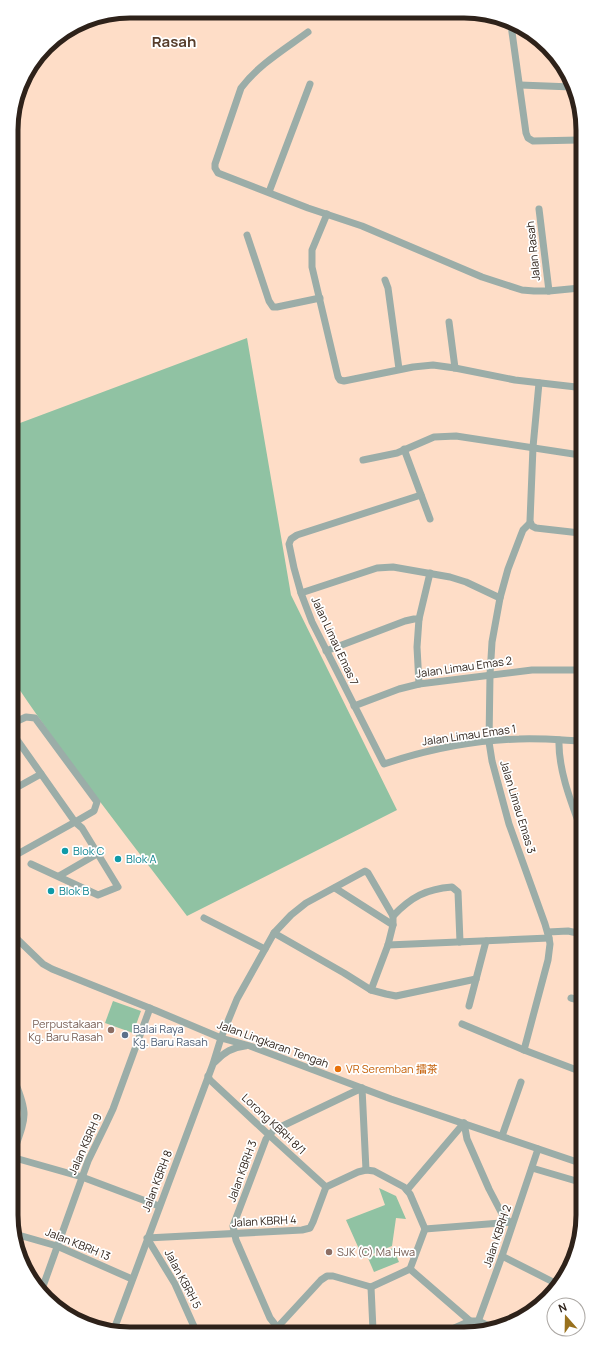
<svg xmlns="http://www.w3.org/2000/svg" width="594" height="1345" viewBox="0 0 594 1345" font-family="Manrope,'Noto Sans SC',sans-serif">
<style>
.green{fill:#90c2a3}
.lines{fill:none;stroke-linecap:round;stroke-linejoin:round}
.minor{stroke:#9bada8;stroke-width:7}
.culture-dot{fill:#0f9aa8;stroke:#fff;stroke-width:1.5}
.education-dot{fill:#8d6e63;stroke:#fff;stroke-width:1.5}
.service-dot{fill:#5c6f8a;stroke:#fff;stroke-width:1.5}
.food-dot{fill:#e8710a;stroke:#fff;stroke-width:1.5}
.labels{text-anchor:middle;stroke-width:3.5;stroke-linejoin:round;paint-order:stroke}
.street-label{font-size:11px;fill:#2e221a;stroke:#fff}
.culture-label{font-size:11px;fill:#0d838f;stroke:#fff;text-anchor:start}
.education-label{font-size:11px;fill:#785e54;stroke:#fff;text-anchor:end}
.service-label{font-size:11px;fill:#4e5e75;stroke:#fff;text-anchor:start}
.food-label{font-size:11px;fill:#c56008;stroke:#fff;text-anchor:start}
.district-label{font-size:15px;font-weight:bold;fill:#573d2b;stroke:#fff}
.rim{fill:none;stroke:#2e221a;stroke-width:5}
</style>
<rect width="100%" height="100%" fill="#feddc7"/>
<g class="green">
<path d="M247,338L291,595L397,810L187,916C128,838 67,761 13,680L12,426Z"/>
<polygon points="113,1001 141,1011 133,1033 105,1023"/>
<polygon points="379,1188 396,1196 406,1219 396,1218 392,1246 363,1258 346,1220 385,1205"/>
<polygon points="393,1248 399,1262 374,1272 368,1258"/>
</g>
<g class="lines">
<g class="minor">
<polyline points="511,25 526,133 528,138 533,141 579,140"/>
<path d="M308,32C285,49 258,65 241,88L215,164V168L218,173L308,208L362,226L482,277L522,290L534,291H549L580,288"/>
<polyline points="520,85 572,87"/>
<polyline points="269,192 310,84"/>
<polyline points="539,209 549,291"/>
<polyline points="327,214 312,250 312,267 338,377 340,380 344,381 413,367 433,365 455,368 515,380 576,387"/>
<polyline points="247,235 269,301 273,307 277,307 320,298"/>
<polyline points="385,280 388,288 399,369"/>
<polyline points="449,322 455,368"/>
<polyline points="539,383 533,447 530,521 532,526 536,528 580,533"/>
<polyline points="404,449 430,519"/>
<polyline points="363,460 397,453 434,437 456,436 580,455"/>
<path d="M421,495L297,535L291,539L289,544L294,568L301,593L312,622L384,764C426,750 474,740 519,739C540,738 561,740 581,741"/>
<polyline points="301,593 377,568 393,567 450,577 466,582 500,598"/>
<polyline points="326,651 405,621 414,619 419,619"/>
<polyline points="419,684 417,647 419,619 430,573"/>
<polyline points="354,706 399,689 419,684 532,670 581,670"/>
<polyline points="13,723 26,717 35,718 97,802 94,811 75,822 14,856"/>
<polyline points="13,734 75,822 82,828 118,887 98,895 31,864"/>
<path d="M559,740C558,769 571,802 581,829"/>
<polyline points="14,789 41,774"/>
<polyline points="59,876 97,854"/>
<polyline points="335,888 393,925"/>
<path d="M393,916C411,897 426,889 452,887L458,892L460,942"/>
<polyline points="204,918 265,949"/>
<polyline points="548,932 568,931 582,934"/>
<polyline points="274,933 344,973 371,990 386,994 396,996 476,979"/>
<polyline points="14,936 43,964 52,969 157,1011 221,1038 250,1046 391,1099 583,1164"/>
<polyline points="388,945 549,938"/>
<polyline points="571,998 582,1001"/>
<polyline points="469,1006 486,941"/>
<polyline points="462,1024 524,1050 582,1072"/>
<polyline points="524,1050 548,960 550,944 549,938 545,924 509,824 492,761 489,742 490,675 492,642 500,598 508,569 521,535 523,530 530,523"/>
<path d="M215,1062C223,1053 233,1047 245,1046"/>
<polyline points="208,1076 210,1080 269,1135 326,1187"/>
<path d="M15,1082C28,1113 26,1117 15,1148"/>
<polyline points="464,1123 467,1139 489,1189 501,1212 509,1222"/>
<polyline points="502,1136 521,1082"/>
<polyline points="15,1158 82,1177 159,1206"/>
<polyline points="532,1168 583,1183"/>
<polyline points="407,1190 464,1123"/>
<polyline points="425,1229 512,1222"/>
<polyline points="15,1234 57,1246 132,1279"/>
<polyline points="502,1256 559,1285"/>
<polyline points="410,1269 470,1321"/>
<polyline points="371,1287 373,1330"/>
<polyline points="42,1289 88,1161 106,1124 113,1109 150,1008"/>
<polyline points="450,1330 470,1321 478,1321 496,1329"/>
<polyline points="475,1330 502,1256 538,1149"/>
<polyline points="196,1331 175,1284 147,1238 302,1230 310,1228 313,1222 326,1187 358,1172 366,1170 374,1171 404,1187 410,1194 425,1229 410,1269 371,1287 333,1276 327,1276 321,1280 274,1331"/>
<polyline points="283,1331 277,1327 270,1318 236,1240 233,1226 266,1139 274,1130 362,1088 366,1170"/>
<polyline points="113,1332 213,1064 221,1038 237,999 274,933 291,915 306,903 365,871 368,873 393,916 393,925 388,945 371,990"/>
</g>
</g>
<g class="culture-dot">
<circle cx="65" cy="851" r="4"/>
<circle cx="118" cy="859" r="4"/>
<circle cx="51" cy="891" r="4"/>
</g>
<g class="education-dot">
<circle cx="111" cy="1030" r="4"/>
<circle cx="329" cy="1252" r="4"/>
</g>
<circle class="service-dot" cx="125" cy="1035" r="4"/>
<circle class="food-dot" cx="338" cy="1069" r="4"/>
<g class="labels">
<g class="street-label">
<text transform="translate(533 251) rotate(-96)" y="4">Jalan Rasah</text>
<text transform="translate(335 641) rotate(65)" y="4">Jalan Limau Emas 7</text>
<text transform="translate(464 667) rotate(-8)" y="4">Jalan Limau Emas 2</text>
<text transform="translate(469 735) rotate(-8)" y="4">Jalan Limau Emas 1</text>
<text transform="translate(518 807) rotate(73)" y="4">Jalan Limau Emas 3</text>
<text transform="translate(273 1044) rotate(20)" y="4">Jalan Lingkaran Tengah</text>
<text transform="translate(274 1124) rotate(43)" y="4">Lorong KBRH 8/1</text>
<text transform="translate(85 1144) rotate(-66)" y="4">Jalan KBRH 9</text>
<text transform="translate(242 1171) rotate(-70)" y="4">Jalan KBRH 3</text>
<text transform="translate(157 1181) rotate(-69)" y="4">Jalan KBRH 8</text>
<text transform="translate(264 1221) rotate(-3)" y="4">Jalan KBRH 4</text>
<text transform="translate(497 1236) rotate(-71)" y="4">Jalan KBRH 2</text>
<text transform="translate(78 1244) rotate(22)" y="4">Jalan KBRH 13</text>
<text transform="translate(183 1279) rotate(62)" y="4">Jalan KBRH 5</text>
</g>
<g class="culture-label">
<text x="73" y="855">Blok C</text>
<text x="126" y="863">Blok A</text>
<text x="59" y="895">Blok B</text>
</g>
<g class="education-label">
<text x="103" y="1028">Perpustakaan<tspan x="103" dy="13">Kg. Baru Rasah</tspan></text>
<text x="337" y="1256" text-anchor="start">SJK (C) Ma Hwa</text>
</g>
<g class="service-label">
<text x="133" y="1033">Balai Raya<tspan x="133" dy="13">Kg. Baru Rasah</tspan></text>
</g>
<g class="food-label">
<text x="346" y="1073">VR Seremban 擂茶</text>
</g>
<g class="district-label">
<text x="174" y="47">Rasah</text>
</g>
</g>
<path d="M0 0H594V1345H0ZM130 18H464A112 112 0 0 1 576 130V1215A112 112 0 0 1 464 1327H130A112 112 0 0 1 18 1215V130A112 112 0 0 1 130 18Z" fill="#fff" fill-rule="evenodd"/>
<path class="rim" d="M130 18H464A112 112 0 0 1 576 130V1215A112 112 0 0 1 464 1327H130A112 112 0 0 1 18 1215V130A112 112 0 0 1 130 18Z"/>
<g transform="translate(566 1317) rotate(340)"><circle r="19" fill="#ffffff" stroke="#aba7a3"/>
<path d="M0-3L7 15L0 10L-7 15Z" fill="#99711d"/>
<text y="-6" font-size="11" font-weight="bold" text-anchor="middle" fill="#2e221a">N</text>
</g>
</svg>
